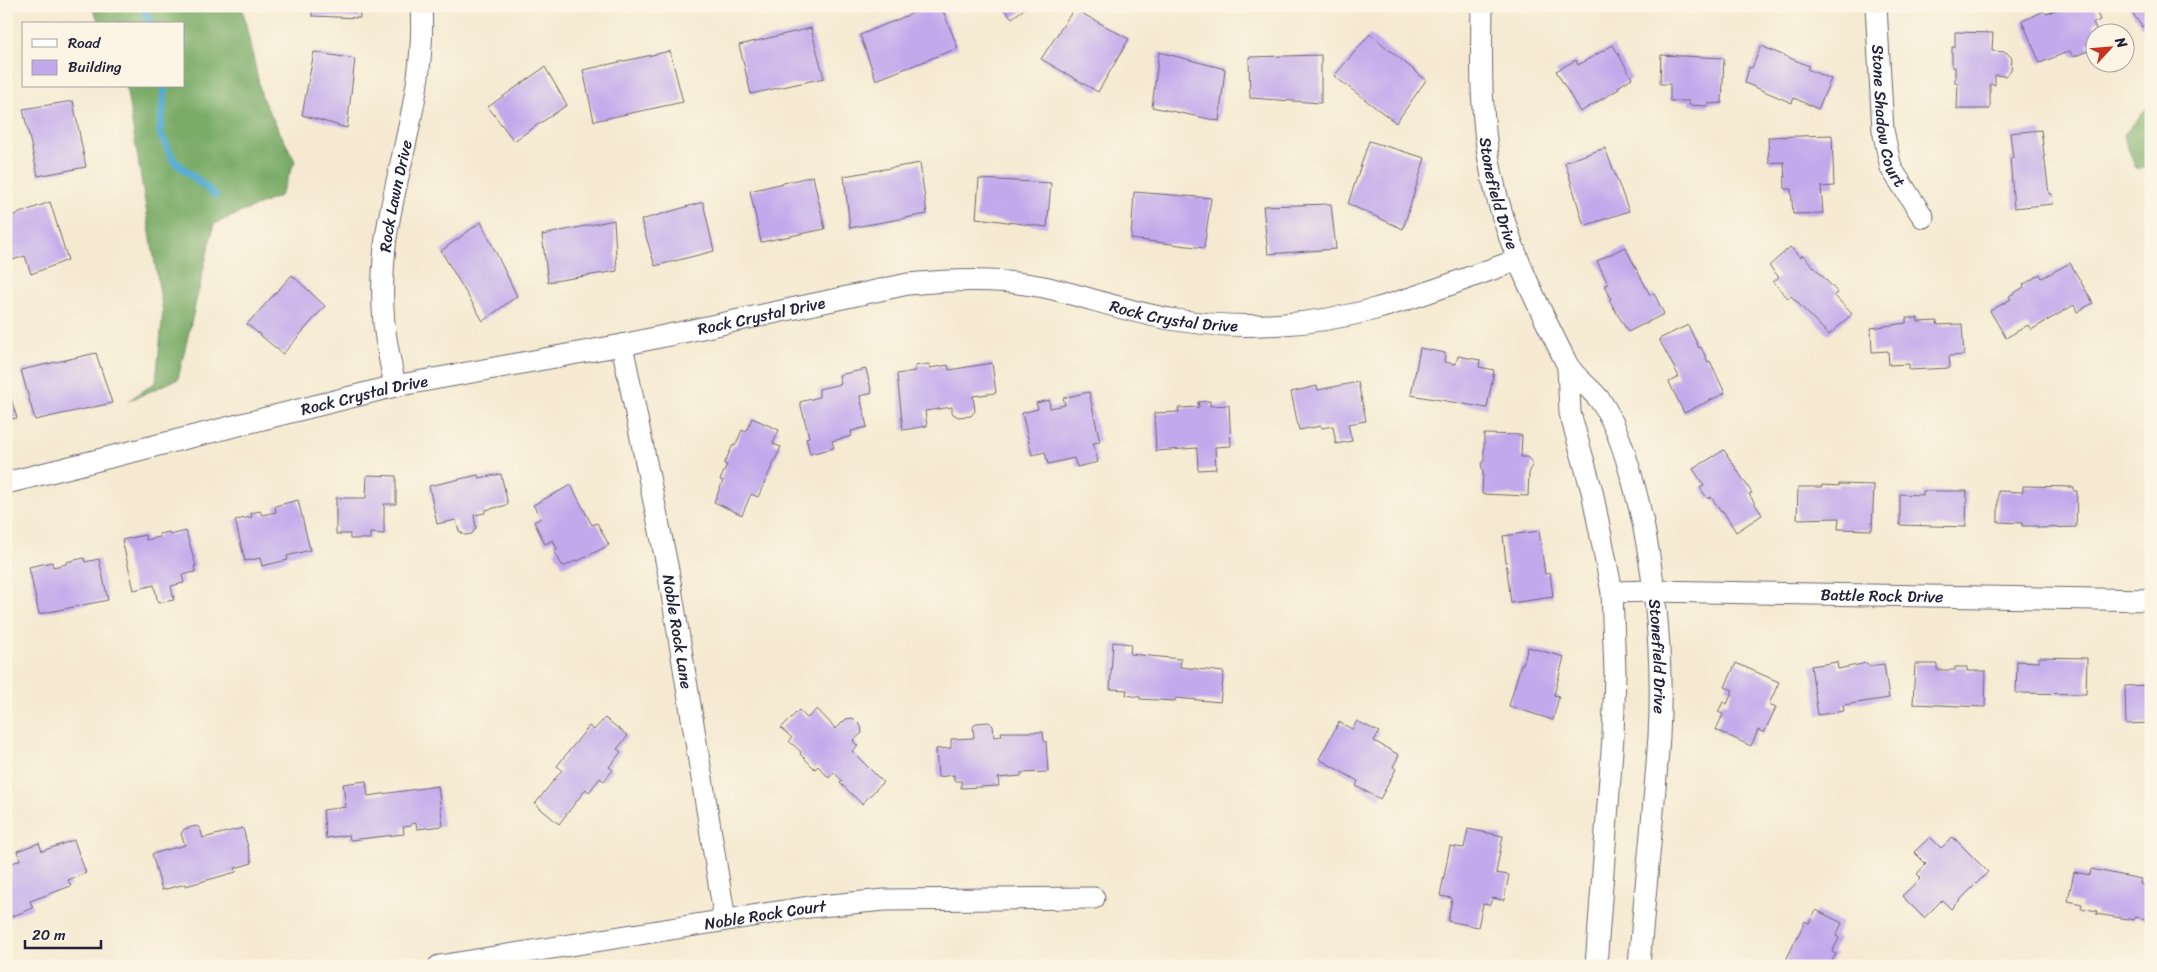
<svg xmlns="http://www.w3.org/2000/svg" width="2157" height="972" viewBox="0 0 2157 972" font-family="Sriracha,sans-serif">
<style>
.forest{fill:#7aac68;stroke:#4e6752}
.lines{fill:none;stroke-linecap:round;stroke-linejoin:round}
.stream{stroke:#53aad0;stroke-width:8}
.building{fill:#c2a9ec}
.minor-casing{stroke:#6c6870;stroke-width:23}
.minor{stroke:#fff;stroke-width:21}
.labels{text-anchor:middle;stroke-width:5;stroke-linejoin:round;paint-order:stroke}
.street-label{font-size:16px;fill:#22223b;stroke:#fcf5e5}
</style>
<rect width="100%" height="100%" fill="#fcf5e5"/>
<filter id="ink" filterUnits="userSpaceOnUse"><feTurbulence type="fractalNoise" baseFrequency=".02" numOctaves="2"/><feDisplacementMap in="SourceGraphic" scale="10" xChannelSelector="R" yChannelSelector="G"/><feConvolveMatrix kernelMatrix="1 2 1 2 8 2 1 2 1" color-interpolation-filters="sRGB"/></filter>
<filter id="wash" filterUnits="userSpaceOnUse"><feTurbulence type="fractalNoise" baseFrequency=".0096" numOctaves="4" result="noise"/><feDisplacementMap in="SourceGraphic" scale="20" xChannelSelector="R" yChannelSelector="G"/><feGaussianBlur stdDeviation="1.12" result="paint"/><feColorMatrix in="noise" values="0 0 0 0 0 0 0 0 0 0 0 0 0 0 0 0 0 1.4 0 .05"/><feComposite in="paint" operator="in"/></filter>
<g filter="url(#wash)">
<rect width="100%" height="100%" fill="#f5ead1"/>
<g class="forest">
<polygon points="91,6 242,6 262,98 295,161 280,196 214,224 178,379 128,401 156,382 163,312 126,86 184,86 184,24 100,24"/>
<polygon points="2151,103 2151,169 2136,168 2123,136"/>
</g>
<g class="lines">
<g class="stream">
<polyline points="142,6 151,24"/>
<polyline points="165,86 160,133 174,161 215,195"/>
</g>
</g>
<g id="blocks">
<g class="building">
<polygon points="312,6 359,6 360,18 312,16"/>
<polygon points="930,6 941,6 958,48 876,80 860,35"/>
<polygon points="1001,6 1028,6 1012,18"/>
<polygon points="2065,6 2094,6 2100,20 2093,23 2097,32 2094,32 2094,41 2087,44 2090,50 2073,57 2070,51 2040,63 2022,21 2044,11 2046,14"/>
<polygon points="2128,6 2151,6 2151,21 2142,27"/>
<polygon points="1074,9 1129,39 1098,92 1041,59"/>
<polygon points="811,28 824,78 751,94 739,45"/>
<polygon points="1955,32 1993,33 1992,51 2006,52 2012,58 2011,70 2005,76 1995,75 1995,85 1990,84 1990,109 1957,109 1958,83 1955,83 1955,67 1952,67 1952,47 1955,47"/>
<polygon points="1370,34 1426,80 1396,123 1334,76"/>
<polygon points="1613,45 1632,78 1618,87 1619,89 1580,112 1556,71 1576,60 1578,65"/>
<polygon points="1761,46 1809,66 1807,69 1831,79 1818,109 1794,98 1792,103 1745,83 1749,67 1752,68"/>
<polygon points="670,51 683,102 594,121 583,70"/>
<polygon points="314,52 355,59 347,128 302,115"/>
<polygon points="1159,52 1225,69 1219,121 1152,107"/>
<polygon points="1321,55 1321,103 1250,98 1249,57"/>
<polygon points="1661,55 1724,58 1722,103 1708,104 1708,106 1689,105 1689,101 1670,101 1670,84 1660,84"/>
<polygon points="545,67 567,105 514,141 488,107"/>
<polygon points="73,101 86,167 38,176 23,109"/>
<polygon points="2041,130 2049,194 2052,194 2053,204 2014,208 2010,158 2013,158 2010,133"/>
<polygon points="1832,135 1834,186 1821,187 1823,213 1793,214 1791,189 1785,189 1784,162 1769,163 1768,137"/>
<polygon points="1369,141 1425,158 1403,229 1348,204"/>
<polygon points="1605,148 1629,211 1584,226 1565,162"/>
<polygon points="920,163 927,214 850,228 844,176"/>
<polygon points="813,176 825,229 761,242 750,191"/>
<polygon points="979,179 1051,183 1047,227 976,218"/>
<polygon points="1134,192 1211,198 1204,248 1131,239"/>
<polygon points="50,202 68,260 31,274 25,256 6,262 6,218"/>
<polygon points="703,202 714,251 655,266 641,220"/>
<polygon points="1331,204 1336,249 1268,254 1263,206"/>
<polygon points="614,220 617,271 548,282 542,235"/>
<polygon points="481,222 517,296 483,321 441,251"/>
<polygon points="1625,247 1650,295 1654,293 1664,314 1628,332 1609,300 1611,299 1605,285 1608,284 1597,261"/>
<polygon points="1790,247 1800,257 1803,255 1838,293 1834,295 1852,314 1829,335 1791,296 1788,298 1773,282 1779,277 1769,266"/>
<polygon points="2070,263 2093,303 2077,312 2074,305 2031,330 2028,325 2006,338 1990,311 2011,299 2009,296 2024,287 2023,285 2040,274 2042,278"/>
<polygon points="292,275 325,306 283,354 247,324"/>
<polygon points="1906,318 1918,318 1918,322 1937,321 1938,325 1962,324 1964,355 1949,356 1950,368 1909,370 1909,364 1889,365 1888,351 1872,352 1871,328 1906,323"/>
<polygon points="1688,325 1699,348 1701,347 1708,362 1710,361 1725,393 1684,413 1669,382 1679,377 1659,339"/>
<polygon points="1420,348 1445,353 1444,362 1456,364 1458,356 1480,360 1479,367 1494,370 1487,408 1411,395"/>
<polygon points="96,353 112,403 35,420 21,370"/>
<polygon points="992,363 996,393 973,396 975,411 971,416 958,417 952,413 952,407 925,411 927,426 903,430 897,374 915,371 915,366 929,364 930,368 948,365 949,370"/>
<polygon points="866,369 872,393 860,396 867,427 851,431 852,436 832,441 834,448 810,454 806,438 809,437 800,402 819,397 819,389 841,384 839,375"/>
<polygon points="1358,382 1366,421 1348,424 1352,441 1336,444 1333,426 1322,428 1321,426 1299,430 1291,392 1317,386 1318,390"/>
<polygon points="6,383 17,418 6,420"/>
<polygon points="1089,392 1100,442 1093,443 1098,462 1077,467 1074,458 1048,464 1045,452 1032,455 1022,413 1038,409 1036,403 1049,400 1050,408 1065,405 1063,398"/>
<polygon points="1210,401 1210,406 1229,405 1231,446 1215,447 1216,469 1198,470 1197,448 1156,451 1154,413 1179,412 1178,408 1199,407 1198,402"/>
<polygon points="752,418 779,430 773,444 781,447 758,497 751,494 742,515 714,502 723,481 720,480 727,465 724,464 733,445 735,446 742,430 746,432"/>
<polygon points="1484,434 1522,435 1521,457 1527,457 1532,462 1531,469 1529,473 1528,496 1482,494 1483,472 1481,464 1484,460"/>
<polygon points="1724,450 1752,493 1749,494 1762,515 1736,532 1723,511 1721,512 1711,497 1708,499 1700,488 1704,486 1693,469"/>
<polygon points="501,474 508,505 485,510 485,513 474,515 476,528 472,534 465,535 459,531 456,520 437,524 429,486 478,475 479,478"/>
<polygon points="367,475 396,476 396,504 384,504 384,534 370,533 370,539 350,539 350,534 336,534 336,498 366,498"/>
<polygon points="1839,484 1874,485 1872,530 1838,529 1839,518 1797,519 1798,487 1822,487 1822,485 1839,486"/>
<polygon points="571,485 592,525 597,523 609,545 578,561 577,560 565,566 562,565 554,551 557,549 553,540 545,544 534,522 541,518 533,505"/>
<polygon points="2023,486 2074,487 2074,491 2077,491 2076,527 2038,528 2038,526 2022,526 2022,523 1998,522 1998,491 2023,492"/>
<polygon points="1923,491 1967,491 1966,527 1900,525 1900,494 1923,495"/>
<polygon points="298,500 310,550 287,556 288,560 262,566 260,558 245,561 235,520 252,517 251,513 260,511 262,515 276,512 275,506"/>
<polygon points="186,531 196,566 194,566 195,572 182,575 184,583 171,586 174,600 158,603 154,585 134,590 122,540 145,535 146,540 160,537 159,534 169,532 170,535"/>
<polygon points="1539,531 1545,574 1550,573 1553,597 1511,603 1503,536"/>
<polygon points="84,558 85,562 99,559 108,600 39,614 29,567 52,562 53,567 66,564 66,562"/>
<polygon points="1113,642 1131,644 1130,654 1181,659 1180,667 1224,672 1220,702 1176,698 1175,701 1140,699 1140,697 1126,695 1127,690 1110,689"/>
<polygon points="1528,647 1564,657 1554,695 1559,696 1553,720 1509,706 1521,664 1523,664"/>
<polygon points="2039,657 2087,658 2086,694 2016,693 2017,661 2039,662"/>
<polygon points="1837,662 1838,669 1867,663 1868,666 1884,664 1889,698 1843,705 1844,711 1818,715 1811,666"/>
<polygon points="1736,663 1779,682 1769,704 1776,707 1764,733 1758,730 1751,746 1716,730 1723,714 1718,712 1723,702 1727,704 1733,690 1725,687"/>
<polygon points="1915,664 1937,664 1937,670 1955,670 1955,667 1967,667 1967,671 1986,671 1985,707 1913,704"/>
<polygon points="2151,685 2151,723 2126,724 2125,686"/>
<polygon points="817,709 836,729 846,719 853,718 861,726 862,733 853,741 858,746 852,751 883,782 862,804 840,783 842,781 834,772 829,778 818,766 815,769 800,754 801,752 789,741 792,738 781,728 799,710 807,718"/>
<polygon points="605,718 628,736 617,749 621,752 609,767 613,770 604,781 600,778 589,792 586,789 559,824 535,804 562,770 557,766 589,726 594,730"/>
<polygon points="1357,721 1379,732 1374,741 1399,755 1393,767 1396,769 1380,799 1356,786 1358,781 1319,759 1339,722 1352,729"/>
<polygon points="989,722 993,726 994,737 1002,736 1001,732 1043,732 1044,741 1046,741 1048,772 1021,773 1021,776 998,778 999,786 961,788 961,781 954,781 954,775 938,777 936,749 951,748 951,739 974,738 973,727 976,723"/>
<polygon points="366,781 368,796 438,786 443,826 417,829 416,823 411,824 411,826 403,827 404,834 350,840 349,835 326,838 323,810 346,807 343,784"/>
<polygon points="196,826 200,828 203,838 243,828 252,863 235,868 236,872 186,886 186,884 162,890 152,854 185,845 181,834 184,829"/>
<polygon points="1468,829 1503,836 1496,873 1509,875 1504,900 1492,898 1490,905 1483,904 1478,927 1448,921 1452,898 1440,896 1450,846 1464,848"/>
<polygon points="1930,837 1941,848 1953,837 1988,872 1951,909 1942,900 1924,918 1902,896 1921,878 1917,874 1926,864 1914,852"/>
<polygon points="74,840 86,873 68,880 71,886 30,901 33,908 8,918 6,854 10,864 20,860 17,851 39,843 42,851"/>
<polygon points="2091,869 2141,879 2140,884 2151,886 2151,920 2135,917 2134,920 2096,914 2097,911 2081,908 2082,904 2068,901 2074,872 2090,875"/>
<polygon points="1816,910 1842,923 1836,936 1839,938 1832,952 1836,954 1829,966 1783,966 1805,921 1809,923"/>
</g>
</g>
</g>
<g filter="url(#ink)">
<use href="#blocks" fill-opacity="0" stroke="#6c6870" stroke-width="1"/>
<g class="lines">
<g class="minor-casing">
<g id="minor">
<path id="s1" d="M1482,6C1481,63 1480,120 1492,176C1506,242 1536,302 1566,362C1573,377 1589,386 1599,399C1611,415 1620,439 1626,458C1653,543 1664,647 1659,736C1654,813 1645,889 1639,966"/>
<path id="s2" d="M1876,6L1883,130L1891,168L1923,217"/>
<path id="s3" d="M622,345L668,570L725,920"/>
<polyline points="1568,367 1570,413 1592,491 1612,592 1615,672 1613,737 1596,966"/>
<path id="s4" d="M395,386C391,365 386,344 384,323C381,291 383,251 389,220C402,149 426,79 421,6"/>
<path id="s5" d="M6,483L395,386L622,345L908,284C953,280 999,278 1044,287C1088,297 1131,313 1176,320C1241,330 1311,326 1375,309C1423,296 1471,276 1518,260"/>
<path id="s6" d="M1612,592L1654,591L2151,600"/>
<path id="s7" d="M439,966L809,907L885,900L1094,898"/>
</g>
</g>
<use href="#minor" class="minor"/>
</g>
</g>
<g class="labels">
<g class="street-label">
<text dy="6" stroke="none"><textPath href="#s2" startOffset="111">Stone Shadow Court</textPath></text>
<text dy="6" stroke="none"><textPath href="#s1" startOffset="189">Stonefield Drive</textPath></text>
<text dy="6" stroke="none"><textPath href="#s4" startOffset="192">Rock Lawn Drive</textPath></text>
<text dy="6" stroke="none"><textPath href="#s5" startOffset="1194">Rock Crystal Drive</textPath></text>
<text dy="6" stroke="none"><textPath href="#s5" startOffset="774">Rock Crystal Drive</textPath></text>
<text dy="6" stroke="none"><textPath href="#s5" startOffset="369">Rock Crystal Drive</textPath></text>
<text dy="6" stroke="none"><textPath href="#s6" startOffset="270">Battle Rock Drive</textPath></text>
<text dy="6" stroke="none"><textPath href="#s3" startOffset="292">Noble Rock Lane</textPath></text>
<text dy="6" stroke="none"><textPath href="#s1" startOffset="688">Stonefield Drive</textPath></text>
<text dy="6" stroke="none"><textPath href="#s7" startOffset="330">Noble Rock Court</textPath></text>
</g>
</g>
<rect width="2157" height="972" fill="none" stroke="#fcf5e5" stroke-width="25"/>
<rect x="22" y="22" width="162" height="65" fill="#fcf5e5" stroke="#a5a1a1"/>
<rect x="32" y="39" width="25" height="8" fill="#ffffff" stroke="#a5a1a1"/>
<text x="68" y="48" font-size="15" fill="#22223b">Road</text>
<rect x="32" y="60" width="25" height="15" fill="#c2a9ec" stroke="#a5a1a1"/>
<text x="68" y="72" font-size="15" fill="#22223b">Building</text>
<g transform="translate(2110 48) rotate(64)"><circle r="24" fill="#fcf5e5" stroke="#a5a1a1"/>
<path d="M0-4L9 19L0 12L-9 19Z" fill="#c8321e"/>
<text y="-8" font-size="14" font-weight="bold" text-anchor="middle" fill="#22223b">N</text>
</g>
<path d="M25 940v8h76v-8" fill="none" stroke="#22223b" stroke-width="2.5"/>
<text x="32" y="940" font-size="15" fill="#22223b" stroke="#fcf5e5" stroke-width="4" paint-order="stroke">20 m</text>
</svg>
